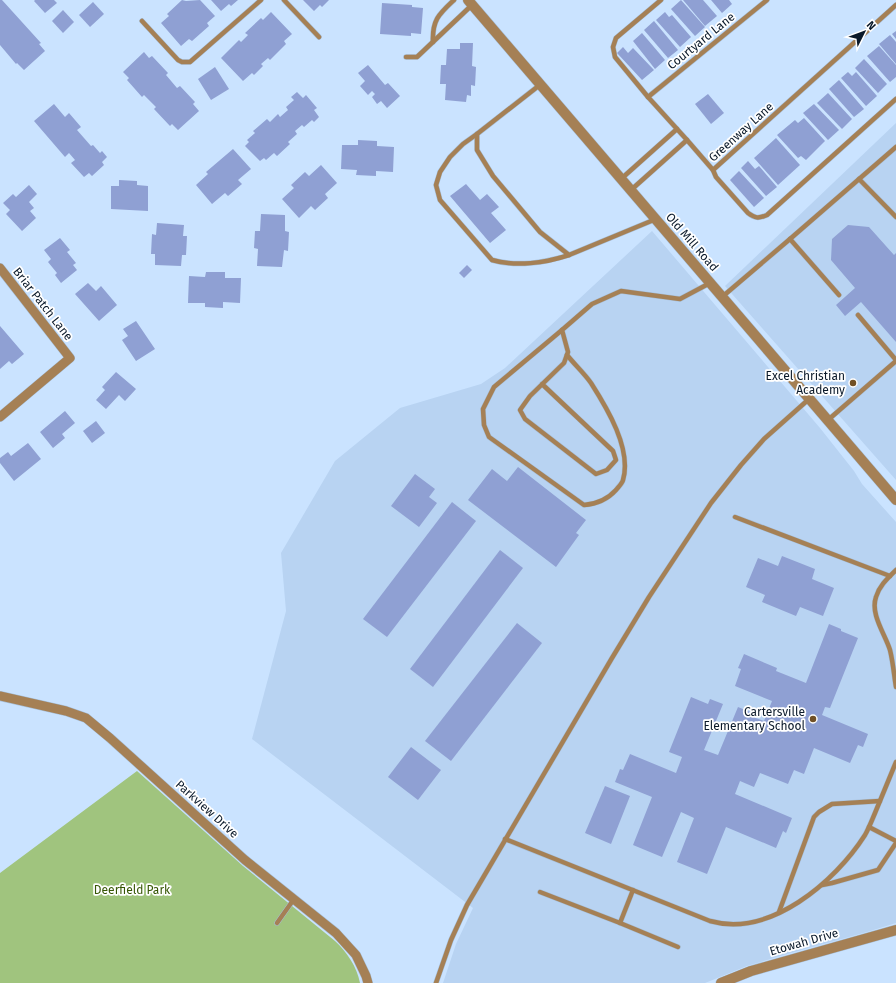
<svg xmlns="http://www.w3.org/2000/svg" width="896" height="983" viewBox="0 0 896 983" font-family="'Fira Sans',sans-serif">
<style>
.built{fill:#b8d3f2}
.green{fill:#a0c47e}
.building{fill:#8fa0d3}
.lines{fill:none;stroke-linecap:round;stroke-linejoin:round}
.service-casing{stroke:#a7bfd9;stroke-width:5.5}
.minor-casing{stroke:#a7bfd9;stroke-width:10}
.tertiary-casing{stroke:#a7bfd9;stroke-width:11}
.service{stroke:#a58055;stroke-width:4.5}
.minor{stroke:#a58055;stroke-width:9}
.tertiary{stroke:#a58055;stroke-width:10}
.poi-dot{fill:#705026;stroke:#fff;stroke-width:1.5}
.labels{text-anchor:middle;stroke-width:3.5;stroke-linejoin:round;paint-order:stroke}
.street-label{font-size:12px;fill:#0a192a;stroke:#fff}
.poi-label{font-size:12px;fill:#0a192a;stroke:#fff;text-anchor:end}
.park-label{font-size:12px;fill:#365604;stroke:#fff}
</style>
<rect width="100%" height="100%" fill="#cae3ff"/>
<g class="built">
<polygon points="896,123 896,480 725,286"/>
<polygon points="652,231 820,428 854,471 862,484 896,522 896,923 867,932 784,955 747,966 705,983 443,983 456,944 473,908 252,739 286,611 281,553 335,461 400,408 481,384 505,368"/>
</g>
<path class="green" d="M137,771L243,866L335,941C347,952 357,967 360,983H0V873Z"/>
<g class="building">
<polygon points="0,0 2,0 41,43 39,44 45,51 24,70 17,63 16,64 0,45"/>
<polygon points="35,0 54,0 57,3 45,13 34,1"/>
<polygon points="182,0 186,1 200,0 215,16 207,23 209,26 192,41 189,39 181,46 161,23 169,16 167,14"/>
<polygon points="211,0 238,0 231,6 229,4 221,11"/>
<polygon points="303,0 329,0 322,7 320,5 314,11"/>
<polygon points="681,0 705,27 695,36 671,9"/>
<polygon points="683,0 703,0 717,16 705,26"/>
<polygon points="711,0 729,0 732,4 722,13"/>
<polygon points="93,2 104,14 90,27 79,15"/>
<polygon points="382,3 412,5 412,7 423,8 421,34 411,33 411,36 380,34"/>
<polygon points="63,10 74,22 63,33 52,21"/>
<polygon points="271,12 292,34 284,41 286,44 270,60 268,58 261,64 263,66 254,75 252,73 243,81 221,58 239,40 241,42 248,35 245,33 261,18 263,20"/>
<polygon points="665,12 669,17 672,15 691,37 680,47 656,20"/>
<polygon points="654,21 678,50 668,58 644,30"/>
<polygon points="896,31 896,39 892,34"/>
<polygon points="642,33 665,60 655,69 633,41"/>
<polygon points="890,35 896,42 896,64 879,44"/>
<polygon points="460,43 473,43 472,66 476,67 475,86 471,85 471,96 467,95 466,102 445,100 446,84 440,84 441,65 446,65 447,49 460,49"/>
<polygon points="879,46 896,65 896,77 890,82 867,56"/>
<polygon points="623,47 628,53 633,48 654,70 642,80 617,53"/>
<polygon points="144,52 149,58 152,56 168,73 166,75 177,88 180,86 195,102 193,104 199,111 178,130 172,124 170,126 154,109 156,107 144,95 142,97 127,80 129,78 123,72"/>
<polygon points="864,59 887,84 878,93 855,68"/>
<polygon points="368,65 385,85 388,83 400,96 387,108 381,101 377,104 372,97 375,94 372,91 368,95 360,86 365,81 358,73"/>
<polygon points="215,67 229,89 211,100 198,79"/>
<polygon points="848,72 852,76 856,72 877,96 866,106 841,78"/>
<polygon points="839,80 864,109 854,117 829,89"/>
<polygon points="297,92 303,98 306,95 317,108 314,110 319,117 314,122 312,120 304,127 302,125 295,131 297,134 288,142 290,144 277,156 274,153 266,160 264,158 260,161 245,146 249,142 247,140 255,133 253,131 267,119 270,122 278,114 280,117 288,110 286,107 294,100 291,97"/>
<polygon points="828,93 852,119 842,129 817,103"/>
<polygon points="708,94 724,113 711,124 695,104"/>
<polygon points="54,104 65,117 69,113 81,127 77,130 91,146 93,145 100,153 102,151 107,157 102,162 104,165 92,176 89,173 84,177 71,163 75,160 69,153 65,157 34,121"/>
<polygon points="814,104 839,130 828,140 803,113"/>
<polygon points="804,118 825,141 806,160 801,156 798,158 777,135 795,120 798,123"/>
<polygon points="776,138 800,165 778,185 754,158"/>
<polygon points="358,140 377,141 377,146 394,147 393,172 376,171 376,176 356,175 357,170 341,169 342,145 358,145"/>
<polygon points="233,149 251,169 238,180 242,184 228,196 225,193 212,204 196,185 208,174 206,172"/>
<polygon points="748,161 755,169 759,166 777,187 766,196 741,168"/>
<polygon points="321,165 337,183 325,194 328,198 315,210 311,206 299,218 282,199 294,188 291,185 305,172 309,176"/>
<polygon points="739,171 764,198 754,207 730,180"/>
<polygon points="119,180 137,181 137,185 148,186 148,211 111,209 111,186 119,186"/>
<polygon points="466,184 480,200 487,194 499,207 491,213 506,230 490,243 450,196"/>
<polygon points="29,185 37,194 29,202 34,208 30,211 36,218 22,231 6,214 10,210 3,203 13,194 16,197"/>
<polygon points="261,214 285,215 285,231 289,232 288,251 284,250 282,267 257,266 258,249 254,248 255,231 260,231"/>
<polygon points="157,223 184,225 183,236 187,236 186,255 182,255 181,266 155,265 155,254 151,254 152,234 156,235"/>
<polygon points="848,225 869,227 894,255 896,253 896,342 861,302 845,316 836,305 855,288 831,260 832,239"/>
<polygon points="60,238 70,250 67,252 76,263 73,265 77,270 61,283 55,275 57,273 48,262 51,259 44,250"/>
<polygon points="467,265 472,270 464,278 459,273"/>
<polygon points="206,272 225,272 225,278 241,278 240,303 223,302 223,308 205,307 205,303 188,303 189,276 205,277"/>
<polygon points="88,283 96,291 101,286 117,305 99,321 75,294"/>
<polygon points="136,321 155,349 136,361 122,340 128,336 123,329"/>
<polygon points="0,326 24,354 12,364 9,361 0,369"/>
<polygon points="116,372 136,389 125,401 119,395 106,409 96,400 105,390 102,387"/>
<polygon points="65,411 75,423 62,434 65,438 53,448 40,432"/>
<polygon points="96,421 105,433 92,443 83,431"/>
<polygon points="28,443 41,459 14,481 0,463 0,458 8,452 11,456"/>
<polygon points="518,467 586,520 576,533 579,535 556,567 468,500 492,469 507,481"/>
<polygon points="415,474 435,489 429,497 437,503 419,527 391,506"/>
<polygon points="452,502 476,521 387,637 363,619"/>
<polygon points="500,550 523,568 433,687 410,669"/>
<polygon points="782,556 815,569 812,579 834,588 823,616 800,607 796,616 762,602 765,595 746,587 758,558 778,566"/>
<polygon points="517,623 542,643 451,761 425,741"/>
<polygon points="829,624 841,629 841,631 858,638 830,708 825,707 822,715 868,734 863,747 858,745 850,763 814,748 804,774 794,770 788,784 760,773 754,787 740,781 735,794 792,818 786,833 783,831 776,848 726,827 707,874 677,862 694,818 681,812 662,857 633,845 652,797 615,782 620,769 623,770 630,754 676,773 682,757 669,752 691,697 708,704 710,699 723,704 704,750 718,755 738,707 755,714 753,717 764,721 772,701 735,686 741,669 738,668 744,654 777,668 776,671 806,683"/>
<polygon points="411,747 441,770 418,800 388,777"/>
<polygon points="605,786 630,796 611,844 585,833"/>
</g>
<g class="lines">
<g class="service-casing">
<g id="service">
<polyline points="284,0 319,37"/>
<path d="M661,0L616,38L613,47L615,57L648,97L687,140L713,170L716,177L748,213C755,218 758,219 767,215L896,99"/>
<polyline points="142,21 178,60 182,62 190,62 261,0"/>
<path d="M433,42C432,20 439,14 454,0"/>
<polyline points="406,57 417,57 472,5"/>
<polyline points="541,84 477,134 477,150 493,176 540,232 569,255 656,219"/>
<polyline points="648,97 767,0"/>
<path d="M477,134L463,144L450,157L440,172L436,185L440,200L492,260C516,267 545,263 569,255"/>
<polyline points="713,170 896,5"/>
<polyline points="621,179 677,129"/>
<polyline points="859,179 896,217"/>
<polyline points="631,190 687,140"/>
<polyline points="790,239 896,147"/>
<polyline points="722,297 790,239 839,295"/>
<polyline points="858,315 896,360"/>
<path d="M562,330L494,387L483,409L484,425L489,437L584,505C597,504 607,500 616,490C618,487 622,484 623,480C632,449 607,408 591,383C584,373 575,365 567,355"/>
<polyline points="542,384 613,451 616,460 607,470 596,474 525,419 520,410 530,396 564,363 568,352 562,330 592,304 621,291 680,299 710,283"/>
<polyline points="828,420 896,361"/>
<polyline points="735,517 890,576"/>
<path d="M896,570C888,578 879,586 876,597C870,614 885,634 890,650C893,662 894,675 896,687"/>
<polyline points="869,827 896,841"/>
<path d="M505,839L710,921C770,938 835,882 865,835C869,828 872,820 875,813C882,796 889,779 896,762"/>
<polyline points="822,885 832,883 878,870 896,843"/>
<polyline points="540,892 620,923 633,890"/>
<polyline points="779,912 814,817 819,812 832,804 880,801"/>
<polyline points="277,923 294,899"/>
<polyline points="620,923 678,947"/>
<polyline points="436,983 451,940 467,905 612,658 649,597 711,503 741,465 764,439 809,399"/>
</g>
</g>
<g class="minor-casing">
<g id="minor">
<polyline points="0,268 70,358 0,417"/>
<polyline points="0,696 66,711 86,718 110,738 245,860 336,933 356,955 366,976 368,983"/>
</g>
</g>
<g class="tertiary-casing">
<g id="tertiary">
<polyline points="468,0 896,500"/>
<polyline points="721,983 751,971 896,930"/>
</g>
</g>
<use href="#service" class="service"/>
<use href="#minor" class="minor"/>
<use href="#tertiary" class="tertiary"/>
</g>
<g class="poi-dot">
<circle cx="853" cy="383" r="4"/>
<circle cx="813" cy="719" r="4"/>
</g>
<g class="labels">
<g class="street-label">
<text transform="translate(701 41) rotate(-39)" y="4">Courtyard Lane</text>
<text transform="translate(741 132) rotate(-42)" y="4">Greenway Lane</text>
<text transform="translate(692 242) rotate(49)" y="4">Old Mill Road</text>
<text transform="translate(43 304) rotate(52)" y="4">Briar Patch Lane</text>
<text transform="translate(207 809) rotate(42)" y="4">Parkview Drive</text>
<text transform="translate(804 942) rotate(-16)" y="4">Etowah Drive</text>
</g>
<g class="poi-label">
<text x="845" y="380">Excel Christian<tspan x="845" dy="14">Academy</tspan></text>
<text x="805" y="716">Cartersville<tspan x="805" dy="14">Elementary School</tspan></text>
</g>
<g class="park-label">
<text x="132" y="894">Deerfield Park</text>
</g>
</g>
<g transform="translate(864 32) rotate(48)" stroke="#ffffff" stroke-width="3" paint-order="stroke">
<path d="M0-3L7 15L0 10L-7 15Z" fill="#0a192a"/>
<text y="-6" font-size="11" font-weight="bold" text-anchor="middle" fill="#0a192a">N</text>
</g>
</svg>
